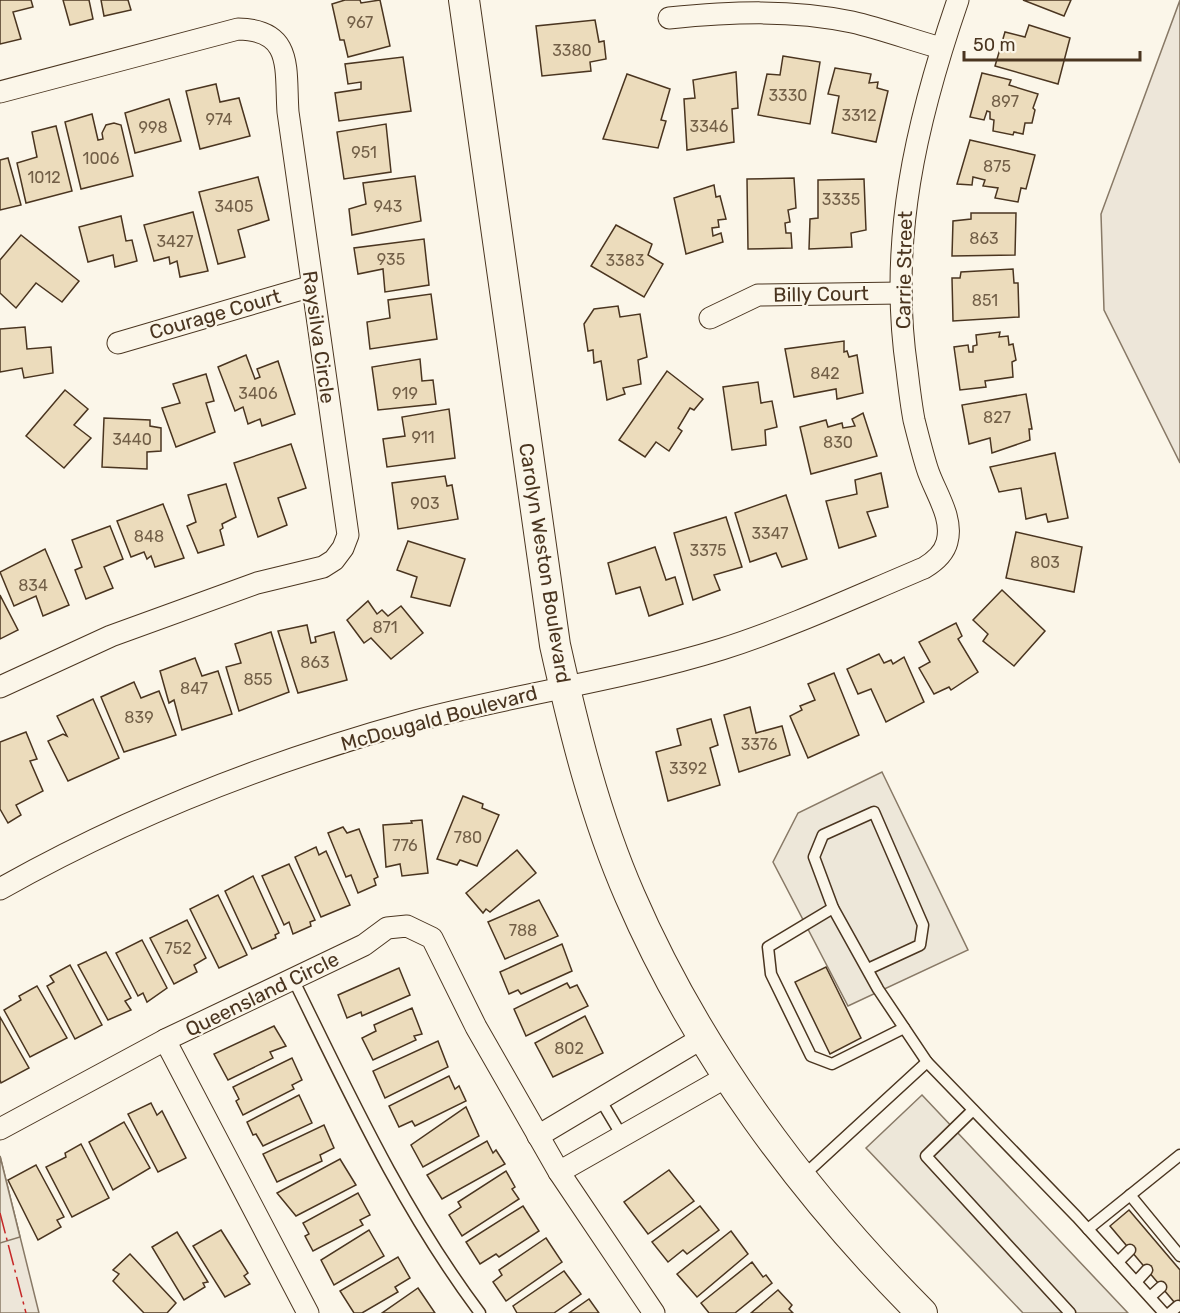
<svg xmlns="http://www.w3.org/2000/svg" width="1180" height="1313" viewBox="0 0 1180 1313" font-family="Rubik,sans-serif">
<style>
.green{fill:#ede6d9;stroke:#887966;stroke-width:1.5}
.parking{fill:#ede7d9;stroke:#887966;stroke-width:1.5}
.building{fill:#ecdcbc;stroke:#4a3520;stroke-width:1.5}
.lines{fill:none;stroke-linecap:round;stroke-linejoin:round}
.lane-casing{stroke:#4a3520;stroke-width:13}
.street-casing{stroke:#4a3520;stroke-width:23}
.secondary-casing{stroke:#4a3520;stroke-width:32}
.lane{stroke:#fbf6e9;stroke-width:10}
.street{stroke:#fbf6e9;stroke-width:21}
.secondary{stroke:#fbf6e9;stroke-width:30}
.power{stroke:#c62828;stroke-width:1.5;stroke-dasharray:21 4.5 3 4.5;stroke-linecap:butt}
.labels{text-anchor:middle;stroke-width:4.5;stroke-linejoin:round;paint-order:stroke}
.number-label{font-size:16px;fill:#725f47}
.street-label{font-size:20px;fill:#4a3520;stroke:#fbf6e9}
</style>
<rect width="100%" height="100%" fill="#fbf6e9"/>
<g class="green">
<polygon points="1180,0 1180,463 1104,310 1101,214"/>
<polygon points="0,1156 39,1313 0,1313"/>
</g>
<g class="parking">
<polygon points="882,772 968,950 848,1006 773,862 798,813"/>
<polygon points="922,1095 1128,1313 1023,1313 866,1148"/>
<polygon points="0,1156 20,1237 0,1243"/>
</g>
<g class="building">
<polygon points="0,0 31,0 33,7 13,12 21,39 0,44"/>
<polygon points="63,0 89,0 93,19 70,25"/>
<polygon points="101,0 128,0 131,10 104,16"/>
<polygon points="345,0 360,0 361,3 380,0 390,46 348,57 344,40 340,40 332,4"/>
<polygon points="1023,0 1071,0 1064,16"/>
<polygon points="595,20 599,42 604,41 606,59 590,62 591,71 542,76 536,26"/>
<polygon points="1029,25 1070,38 1058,84 995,66 1005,32 1025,37"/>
<polygon points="783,56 820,62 810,124 758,115 767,74 780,75"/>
<polygon points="403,57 411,111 339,121 335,93 361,89 361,82 348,84 345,64"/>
<polygon points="835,68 871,74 869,83 878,82 877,88 888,91 876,142 832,133 839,96 828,94"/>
<polygon points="736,72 738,108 732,109 734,142 687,150 684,99 695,98 693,80"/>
<polygon points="982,73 1011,80 1009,85 1038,94 1033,108 1035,110 1032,123 1025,123 1023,134 1014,132 1013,135 993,131 994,120 990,119 990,112 987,111 984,120 970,117"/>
<polygon points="627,74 670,89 661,120 666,121 658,148 603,139"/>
<polygon points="216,84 220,102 239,98 250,136 200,149 186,91"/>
<polygon points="169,99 181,141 135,153 125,113"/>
<polygon points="92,114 98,140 103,139 102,133 106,125 114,123 121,125 133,176 81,189 65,122"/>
<polygon points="386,124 391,172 344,179 337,132"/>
<polygon points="56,126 72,191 26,203 17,163 37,157 32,132"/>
<polygon points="970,140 1035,155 1026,189 1021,188 1018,202 995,198 998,188 983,186 985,180 973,177 972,185 957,184"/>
<polygon points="8,158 21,205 0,210 0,160"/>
<polygon points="415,176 421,221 352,235 349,209 366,204 363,183"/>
<polygon points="258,177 269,220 238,230 245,257 218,264 199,192"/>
<polygon points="794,178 796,208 788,210 790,222 785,223 786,233 791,233 792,248 748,249 747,179"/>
<polygon points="864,179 866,230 851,233 852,247 809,249 810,219 818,218 818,180"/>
<polygon points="714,185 716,197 720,196 726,219 718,220 719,227 712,228 713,236 721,233 723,242 686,254 674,198"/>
<polygon points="193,212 208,271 180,277 177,261 170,264 169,257 154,261 144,225"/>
<polygon points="971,213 1016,213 1015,255 952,256 953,221 971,219"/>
<polygon points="121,216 126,241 132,240 137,261 115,267 113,255 88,262 79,227"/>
<polygon points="616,225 652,244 648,255 663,264 644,297 591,266"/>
<polygon points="21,235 79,281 62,302 36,283 16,308 0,293 0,260"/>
<polygon points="424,239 429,285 385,292 383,269 358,274 354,248"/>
<polygon points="1013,269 1014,283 1018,283 1019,317 953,321 952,278 960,278 961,272"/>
<polygon points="431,294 437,339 370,349 367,322 390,318 388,300"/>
<polygon points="618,306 620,317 640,314 647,357 638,360 641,384 623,388 625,394 607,400 601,361 594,363 593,350 588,351 584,324 594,309"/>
<polygon points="25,327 27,349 51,347 53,373 24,378 22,368 0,372 0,329"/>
<polygon points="1000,332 999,337 1008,336 1009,345 1013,344 1016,360 1012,362 1013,377 985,381 986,387 960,390 954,347 968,345 969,352 973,352 973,346 977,345 976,335"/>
<polygon points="844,341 844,352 847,351 849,357 857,355 863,393 837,399 836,389 794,397 785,349"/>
<polygon points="246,355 255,379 260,377 257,369 278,361 295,414 262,426 260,419 248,424 243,407 235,411 218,367"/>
<polygon points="420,359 422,381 433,380 436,404 378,410 372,367"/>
<polygon points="667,371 703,399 694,410 690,408 678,428 682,431 669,451 656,442 645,457 619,440"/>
<polygon points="206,374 214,401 206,403 215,432 176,447 162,408 180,403 173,384"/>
<polygon points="758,382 761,403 772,401 777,427 765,430 766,445 732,450 723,387"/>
<polygon points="65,390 88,409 74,425 91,438 64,468 26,436"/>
<polygon points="1026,394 1032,429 1029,429 1030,440 992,453 990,438 969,444 962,405"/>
<polygon points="449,409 455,458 387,467 383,439 405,436 402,417"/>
<polygon points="863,413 877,456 811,474 800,427 826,420 828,427 842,423 843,428 855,426 852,419"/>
<polygon points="104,418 150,420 150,426 161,428 161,451 147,452 147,469 102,467"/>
<polygon points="291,444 306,488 278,498 287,525 258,537 234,463"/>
<polygon points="1055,453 1068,518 1048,522 1046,514 1026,519 1021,488 999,492 990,467"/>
<polygon points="881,473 888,507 867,512 876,536 839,548 826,501 857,494 855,480"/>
<polygon points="445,476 447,486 452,485 458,519 398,529 392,483"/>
<polygon points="226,484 236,517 222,524 223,528 220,530 224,545 198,553 187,526 196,522 188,495"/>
<polygon points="786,495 807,559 782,567 776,553 750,562 735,513"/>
<polygon points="163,504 184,558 155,567 151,556 147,559 144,552 131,557 117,521"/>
<polygon points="726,517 742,567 714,575 720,590 693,600 674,533"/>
<polygon points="110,526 123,559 104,567 113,588 86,599 75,570 82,567 72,540"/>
<polygon points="1016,532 1082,547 1074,592 1006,578"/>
<polygon points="408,541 465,559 450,606 411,597 417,577 397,570"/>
<polygon points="655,547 666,580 675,577 683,604 649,616 640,587 616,594 608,563"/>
<polygon points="45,549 69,605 43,616 36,596 14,606 0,572"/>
<polygon points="1002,590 1045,631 1014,666 983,641 988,634 973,620"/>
<polygon points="0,595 18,630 0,639"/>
<polygon points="368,601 377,614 382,610 388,616 401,606 423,633 391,659 371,638 364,643 347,620"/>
<polygon points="956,623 962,636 958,639 978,672 951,690 949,687 934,694 919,668 930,662 919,642"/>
<polygon points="307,625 311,643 316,642 315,637 334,632 347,680 298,693 278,631"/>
<polygon points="271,632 289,692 239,711 226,667 241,663 235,644"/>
<polygon points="879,654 884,663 891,660 893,664 904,657 924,702 886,722 871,689 858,694 847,669"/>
<polygon points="195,658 202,676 218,671 232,714 182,730 174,700 169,703 160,671"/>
<polygon points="834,673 859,735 808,758 790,716 802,710 800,706 815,700 808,684"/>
<polygon points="134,682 141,698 159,691 176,735 124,752 101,697"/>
<polygon points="93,699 119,758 68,781 48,741 63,734 67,736 57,716"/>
<polygon points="750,707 756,733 782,726 790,755 739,772 724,715"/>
<polygon points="711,719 718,745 710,748 720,785 668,801 656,752 681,745 677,729"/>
<polygon points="26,732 37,759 30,761 43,791 16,805 21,815 8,823 0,809 0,742"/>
<polygon points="463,796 483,804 482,808 499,815 477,866 460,860 457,865 437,859"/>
<polygon points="422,820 428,873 402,876 400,864 386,867 383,825 412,823 411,821"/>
<polygon points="343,827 347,833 359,829 378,877 374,879 376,885 358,893 351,875 346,877 328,833"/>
<polygon points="316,847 319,855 326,851 350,905 321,917 295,857"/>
<polygon points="517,850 536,873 490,912 486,909 483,913 466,893"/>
<polygon points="289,864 315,920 310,922 311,926 293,934 289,922 284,925 262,876"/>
<polygon points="253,876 279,933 275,935 276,938 252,949 225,891"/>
<polygon points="218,895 247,955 219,968 190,909"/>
<polygon points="539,900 558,936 505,959 488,922"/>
<polygon points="187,920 206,958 194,965 197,972 174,984 150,938"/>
<polygon points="142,940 167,988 147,1002 143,993 138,996 116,953"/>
<polygon points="562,944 572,971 521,994 518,990 509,994 500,972"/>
<polygon points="106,952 131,998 125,1001 131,1010 108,1020 78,965"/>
<polygon points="70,965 102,1025 75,1039 47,986 54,982 50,976"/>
<polygon points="826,967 861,1038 830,1054 795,982"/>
<polygon points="399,968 410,995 362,1016 361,1012 347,1018 338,995"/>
<polygon points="567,983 570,988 577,985 588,1006 526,1036 514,1009"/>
<polygon points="37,986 67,1038 30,1057 4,1010 21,1000 19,996"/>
<polygon points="412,1008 422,1034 414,1036 416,1040 373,1060 362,1038 376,1031 374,1025"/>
<polygon points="585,1016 603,1053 553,1077 535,1043"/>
<polygon points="0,1017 29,1068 1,1083 0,1080"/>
<polygon points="274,1026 286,1046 270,1052 273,1058 228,1080 214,1054"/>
<polygon points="438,1041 448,1067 385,1098 373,1071"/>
<polygon points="292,1058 302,1080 292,1085 294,1089 243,1115 236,1101 239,1099 233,1087"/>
<polygon points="449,1076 455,1089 459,1086 466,1101 415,1126 412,1121 399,1127 389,1106"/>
<polygon points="299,1095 312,1123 263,1146 256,1134 253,1135 247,1122"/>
<polygon points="151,1103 157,1115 162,1111 186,1158 158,1172 128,1114"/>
<polygon points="466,1107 479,1136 423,1167 411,1145"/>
<polygon points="124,1122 150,1168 113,1190 89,1142"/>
<polygon points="324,1125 334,1148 320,1155 322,1161 277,1182 263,1154"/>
<polygon points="487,1141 493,1153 496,1150 505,1164 442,1199 427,1175"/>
<polygon points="81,1144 109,1198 72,1217 46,1167 66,1157 65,1153"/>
<polygon points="340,1159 356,1185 296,1216 277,1193"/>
<polygon points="36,1165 64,1217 57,1220 61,1227 38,1240 8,1180"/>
<polygon points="669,1170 694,1201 648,1234 624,1202"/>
<polygon points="506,1171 515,1187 512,1189 519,1199 462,1236 449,1215 461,1207 458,1202"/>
<polygon points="358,1193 370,1215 360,1220 363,1225 313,1251 305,1236 309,1234 303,1223"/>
<polygon points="523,1206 539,1231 499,1257 496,1254 480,1264 466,1242"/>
<polygon points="700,1206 719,1230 687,1254 683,1250 668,1262 652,1242"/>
<polygon points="1129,1210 1180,1270 1180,1309 1110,1226"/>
<polygon points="221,1230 248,1273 244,1276 250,1284 225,1297 193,1246"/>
<polygon points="369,1230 384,1256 334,1285 321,1260"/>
<polygon points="731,1231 748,1254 697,1297 677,1274"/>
<polygon points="177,1232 208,1282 203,1283 205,1287 184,1300 152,1247"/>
<polygon points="546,1238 562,1262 506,1301 493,1282 502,1275 499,1270"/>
<polygon points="130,1254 176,1303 167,1313 144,1313 113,1281 119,1274 113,1270"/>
<polygon points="398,1257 410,1278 395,1287 398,1292 362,1313 354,1313 340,1291"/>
<polygon points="752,1262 763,1277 766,1275 772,1283 735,1313 709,1313 701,1303"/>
<polygon points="564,1271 581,1294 554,1313 517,1313 513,1306"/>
<polygon points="418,1288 435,1313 382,1313"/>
<polygon points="778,1290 792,1305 789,1309 793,1313 751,1313"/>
<polygon points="589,1299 599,1313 569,1313"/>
</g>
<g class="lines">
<g class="lane-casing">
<g id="lane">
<polyline points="833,908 768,947 771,974 811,1056 832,1064 904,1028"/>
<polyline points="868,969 920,945 923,925 874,812 823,835 814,857 833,908 878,989 927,1062 1077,1217 1164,1313"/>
<path d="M293,979C350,1095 402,1209 480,1313"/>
<polyline points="600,1099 622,1136"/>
<polyline points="973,1110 926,1156 1070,1313"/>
<polyline points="803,1176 927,1062"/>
<polyline points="1130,1195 1180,1256"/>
<polyline points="1088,1229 1180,1155"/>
<polyline points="1118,1262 1130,1250"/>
<polyline points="1136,1282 1147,1270"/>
<polyline points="1150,1297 1161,1287"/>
<polyline points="1170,1313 1178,1306"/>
</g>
</g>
<g class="street-casing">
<g id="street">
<path d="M669,18C731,12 791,9 852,22C882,29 912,40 941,48"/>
<path d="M0,92L238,29C294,30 285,69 288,112L348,535L343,548L334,560L323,567L257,583L111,636L0,687"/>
<polyline points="710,318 758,295 901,293"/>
<polyline points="118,343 312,286"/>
<path d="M0,889C131,815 270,761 415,721C517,694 622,680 722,649C791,627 857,596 924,568C934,562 944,554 947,542C954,517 934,491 927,468C922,452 918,436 914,420C911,404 909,387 907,370C888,241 916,122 958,0"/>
<polyline points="165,1040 308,1313"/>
<polyline points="0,1129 165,1040 364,945 387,928 407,926 432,938 476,1027 559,1172 654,1313"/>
<polyline points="538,1136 704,1037"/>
<polyline points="559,1172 728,1076"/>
</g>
</g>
<g class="secondary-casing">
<path id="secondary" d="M464,0L555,645C574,730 595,816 630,896C697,1051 803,1194 922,1313"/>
</g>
<use href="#lane" class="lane"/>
<use href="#street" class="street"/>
<use href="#secondary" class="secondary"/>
<polyline class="power" points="0,1213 26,1313"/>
</g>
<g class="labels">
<g class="number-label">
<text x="360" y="28">967</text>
<text x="572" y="56">3380</text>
<text x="788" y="101">3330</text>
<text x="1005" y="107">897</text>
<text x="859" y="121">3312</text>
<text x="219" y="125">974</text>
<text x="709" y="132">3346</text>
<text x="153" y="133">998</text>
<text x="364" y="158">951</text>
<text x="101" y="164">1006</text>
<text x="997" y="172">875</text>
<text x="44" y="183">1012</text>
<text x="841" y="205">3335</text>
<text x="234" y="212">3405</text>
<text x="388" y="212">943</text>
<text x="984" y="244">863</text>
<text x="175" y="247">3427</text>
<text x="391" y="265">935</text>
<text x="625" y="266">3383</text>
<text x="985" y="306">851</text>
<text x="825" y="379">842</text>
<text x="258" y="399">3406</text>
<text x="405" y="399">919</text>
<text x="997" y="423">827</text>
<text x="423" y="443">911</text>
<text x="132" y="445">3440</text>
<text x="838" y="448">830</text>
<text x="425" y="509">903</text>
<text x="770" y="539">3347</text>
<text x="149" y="542">848</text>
<text x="708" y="556">3375</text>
<text x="1045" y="568">803</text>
<text x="33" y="591">834</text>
<text x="385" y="633">871</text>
<text x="315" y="668">863</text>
<text x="258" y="685">855</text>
<text x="194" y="694">847</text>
<text x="139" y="723">839</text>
<text x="759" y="750">3376</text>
<text x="688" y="774">3392</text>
<text x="468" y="843">780</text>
<text x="405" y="851">776</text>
<text x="523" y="936">788</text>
<text x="178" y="954">752</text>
<text x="569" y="1054">802</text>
</g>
<g class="street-label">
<text transform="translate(904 270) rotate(-89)" y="7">Carrie Street</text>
<text transform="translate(821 294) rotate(-1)" y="7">Billy Court</text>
<text transform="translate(215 314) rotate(-16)" y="7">Courage Court</text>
<text transform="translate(319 337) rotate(82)" y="7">Raysilva Circle</text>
<text transform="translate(545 563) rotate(81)" y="7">Carolyn Weston Boulevard</text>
<text transform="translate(439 718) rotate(-15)" y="7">McDougald Boulevard</text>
<text transform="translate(262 994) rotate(-26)" y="7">Queensland Circle</text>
</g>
</g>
<path d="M964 51v9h176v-9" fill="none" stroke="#4a3520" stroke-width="3"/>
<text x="973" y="51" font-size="18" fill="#4a3520" stroke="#fbf6e9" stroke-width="4.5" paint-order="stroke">50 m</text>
</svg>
